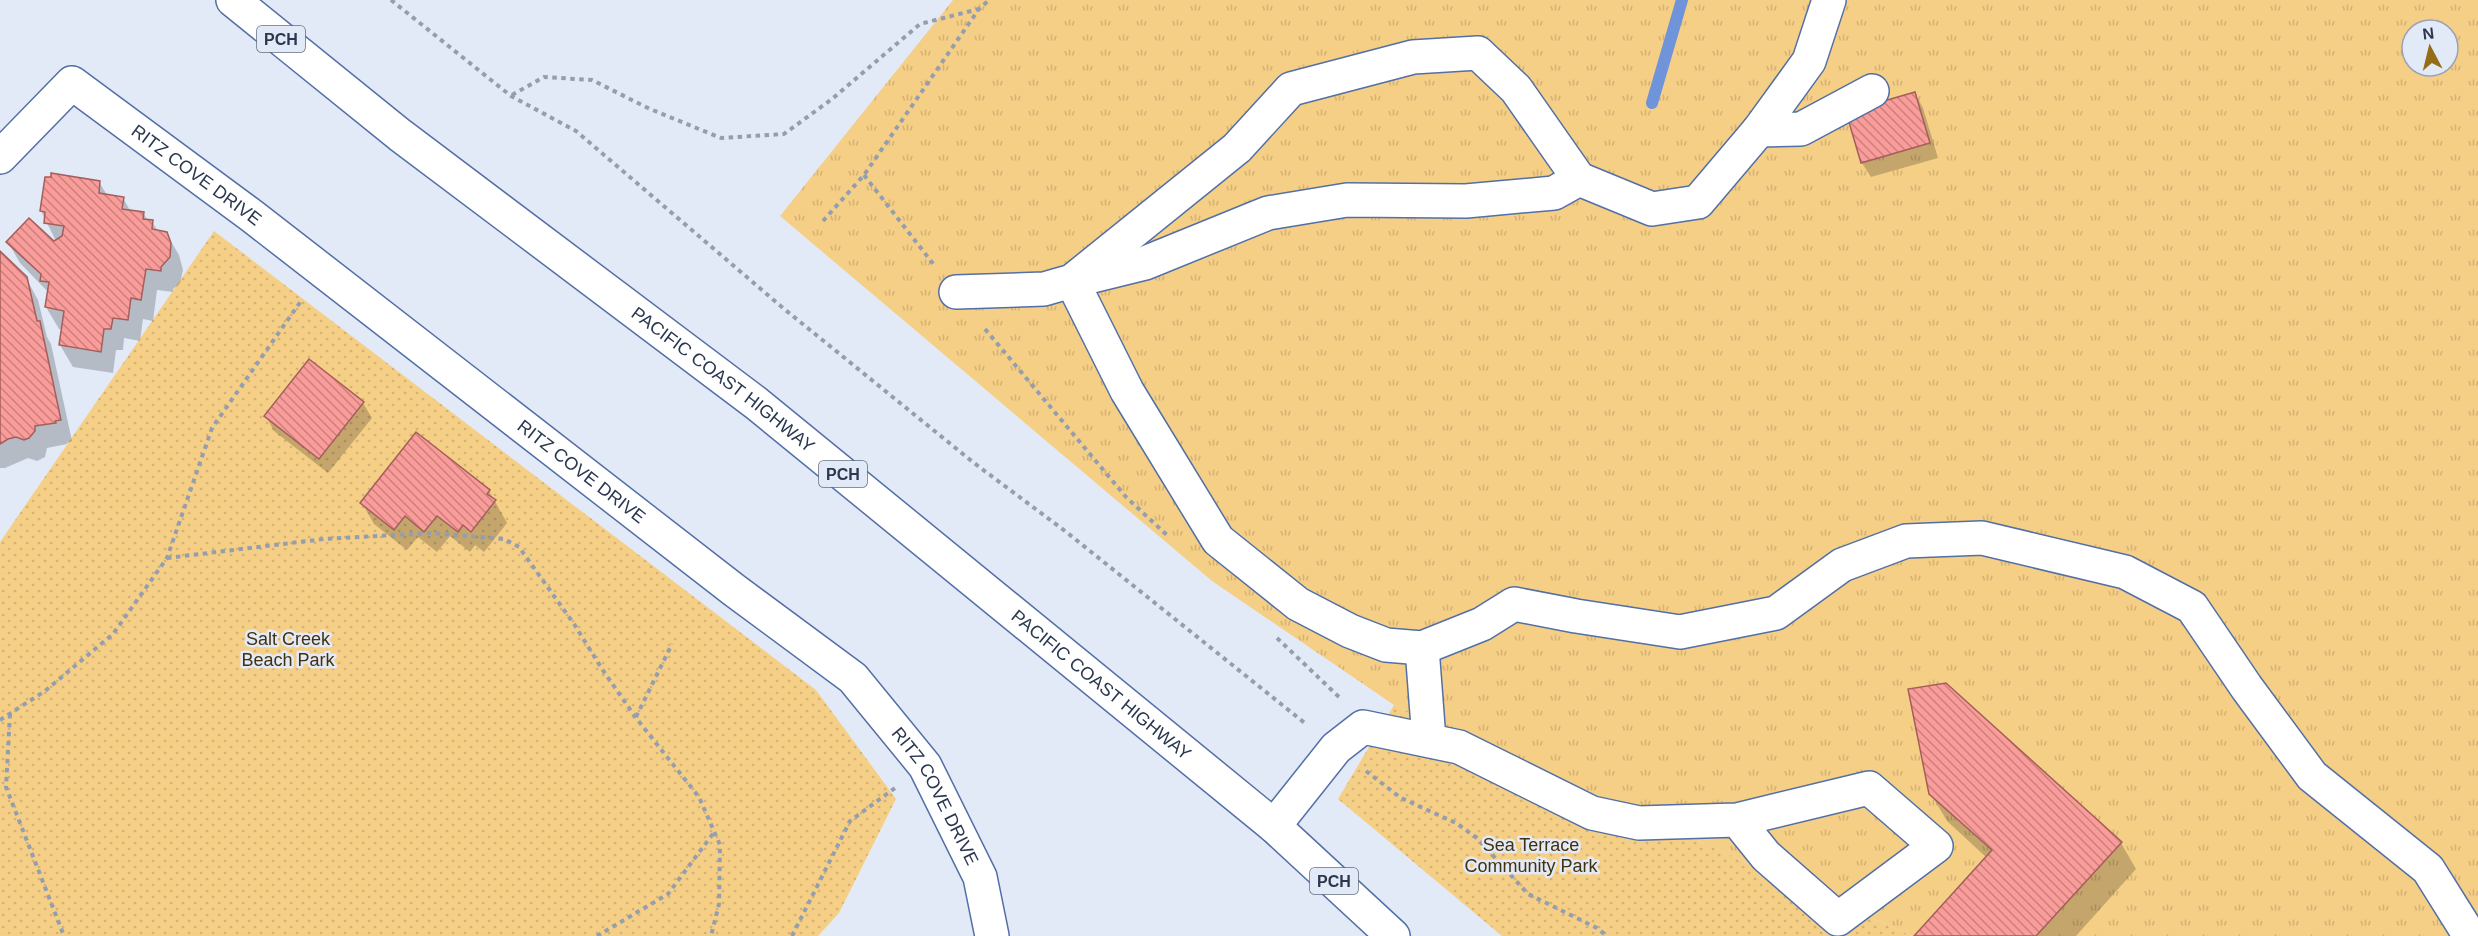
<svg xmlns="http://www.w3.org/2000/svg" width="2478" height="936" viewBox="0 0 2478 936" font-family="Arial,sans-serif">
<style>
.grass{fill:url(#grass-tufts);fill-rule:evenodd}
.park{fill:url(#park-dots)}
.shadow{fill:#0003}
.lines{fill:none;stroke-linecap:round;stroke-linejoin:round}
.stream{stroke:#6f94da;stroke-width:12}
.building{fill:url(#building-back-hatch);stroke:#a45e5b;stroke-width:1.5}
.minor-casing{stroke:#526fa6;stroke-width:36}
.highway-casing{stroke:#526fa6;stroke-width:36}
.path{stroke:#949eaf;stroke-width:4;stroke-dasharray:4.5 4.5;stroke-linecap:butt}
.minor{stroke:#fff;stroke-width:33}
.highway{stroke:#fff;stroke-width:33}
.labels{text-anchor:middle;stroke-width:5;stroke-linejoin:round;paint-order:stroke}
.shield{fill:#e3eaf7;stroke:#626d81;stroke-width:1.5}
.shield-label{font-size:16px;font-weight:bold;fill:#2a374f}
.street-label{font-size:18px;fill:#2a374f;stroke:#e3eaf7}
.park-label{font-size:18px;fill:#43310d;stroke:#e3eaf7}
</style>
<defs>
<pattern id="grass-tufts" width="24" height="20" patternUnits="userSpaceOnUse" patternTransform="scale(1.5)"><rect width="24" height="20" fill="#f6cf86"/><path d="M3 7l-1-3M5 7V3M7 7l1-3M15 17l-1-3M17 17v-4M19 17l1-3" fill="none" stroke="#d3b276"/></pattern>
<pattern id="park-dots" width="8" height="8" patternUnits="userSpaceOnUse" patternTransform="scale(1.5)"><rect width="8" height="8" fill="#f6cf86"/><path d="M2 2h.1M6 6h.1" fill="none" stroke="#d3b276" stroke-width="1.8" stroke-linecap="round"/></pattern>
<pattern id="building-back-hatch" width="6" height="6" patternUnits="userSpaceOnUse" patternTransform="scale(1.5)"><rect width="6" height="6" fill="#fa9c99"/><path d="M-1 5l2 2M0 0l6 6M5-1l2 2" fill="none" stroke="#cb807f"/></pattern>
</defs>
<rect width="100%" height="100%" fill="#e3eaf7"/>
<path class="grass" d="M953,0H2478V936H1912L1394,705L1212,581L780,216ZM2412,30H2448V66H2412Z"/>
<g class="park">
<polygon points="214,231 816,690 896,799 839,913 818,936 0,936 0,542"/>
<polygon points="1394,705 1912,936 1502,936 1338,799"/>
</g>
<g class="shadow">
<polygon points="1915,93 1923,108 1938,158 1871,177 1862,163"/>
<polygon points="99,182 107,195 123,198 131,212 144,214 148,221 152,222 158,231 166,233 179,255 183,270 180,283 173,289 173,292 157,290 153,321 143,319 140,341 124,338 123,350 116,350 113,373 73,367 60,345 63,329 59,329 46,307 49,293 20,263 8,242 56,241 41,211"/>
<polygon points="0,253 26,278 38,300 47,337 51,344 72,441 67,443 67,444 47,448 45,457 37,461 28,458 5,468 0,468"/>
<polygon points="363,403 372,418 328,473 274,431 266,416"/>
<polygon points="489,491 507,523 484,552 475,545 470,552 450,536 437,552 418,537 407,550 374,524 362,503"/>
<polygon points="1931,794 2121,843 2136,869 2076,936 1916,936 1987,858 1947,821"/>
</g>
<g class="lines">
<polyline class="stream" points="1652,103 1682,0"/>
</g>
<g class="building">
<polygon points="1915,92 1930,143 1861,163 1846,112"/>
<polygon points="51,173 100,181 99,193 124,197 122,209 144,212 143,219 153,220 152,229 167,232 171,243 170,257 161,267 161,271 146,269 141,300 131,298 128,320 113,318 111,329 104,329 101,352 59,345 64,311 45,307 49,282 40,281 41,274 6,242 29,218 54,241 62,236 64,226 44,223 45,212 40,211 45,177 51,177"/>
<polygon points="0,251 27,277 37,321 40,321 61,420 55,421 56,423 35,426 35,431 29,438 24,440 16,437 8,439 0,444"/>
<polygon points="309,359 364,402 319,459 264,416"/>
<polygon points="416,432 490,490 487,494 496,500 471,532 463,525 458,532 437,516 424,532 405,516 394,530 360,503"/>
<polygon points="1946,683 2122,842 2036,936 1914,936 1992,850 1929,794 1908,689"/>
</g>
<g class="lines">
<g class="minor-casing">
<g id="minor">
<polyline points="1759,130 1801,129 1872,91"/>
<path id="s1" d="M0,157L72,83L252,216L734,590L853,678L925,766L980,877L992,936"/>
<polyline points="1579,179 1554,193 1466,201 1347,200 1268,213 1145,263 1072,281 1127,391 1218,540 1298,604 1350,631 1386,645 1422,648 1482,624 1514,604 1576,616 1680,632 1776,613 1842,565 1906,541 1982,538 2125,572 2192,607 2247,688 2312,776 2428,869 2470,936"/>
<polyline points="956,292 1044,289 1072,281 1237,148 1291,89 1413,57 1478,53 1516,89 1579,179 1652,209 1698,202 1759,130 1809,61 1829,0"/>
<polyline points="1422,648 1429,740"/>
<polyline points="1274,826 1336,748 1363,727 1459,747 1592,813 1639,823 1737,820 1766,856 1838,919 1936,846 1869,788 1737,820"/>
</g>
</g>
<g class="highway-casing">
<g id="highway">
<path id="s2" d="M233,0L400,135L756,403L1274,826L1393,936"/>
</g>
</g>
<g class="path">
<polyline points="391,0 511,96 576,131 783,308 974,463 1065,531 1306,724"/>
<polyline points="512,95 544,77 592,80 650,109 721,138 784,134 832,99 920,24 979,9"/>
<polyline points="864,175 934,265"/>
<polyline points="823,221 864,175 979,9 989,0"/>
<polyline points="985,329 1126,497 1169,537"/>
<polyline points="167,558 324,539 430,533 504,539 519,547 574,624 602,669 636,718 699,797 720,845 719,904 711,936"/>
<polyline points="1277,638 1339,697"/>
<polyline points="10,714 6,787 64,936"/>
<polyline points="636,717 672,644"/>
<polyline points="0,720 45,691 113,634 167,558 212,428 301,301"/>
<polyline points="1366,771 1401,798 1456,823 1477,838 1528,894 1597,928 1607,936"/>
<polyline points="597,936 668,894 715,831"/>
<polyline points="792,936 850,821 895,788"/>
</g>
<use href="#minor" class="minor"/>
<use href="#highway" class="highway"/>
</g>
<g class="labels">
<g class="shield">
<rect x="257" y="26" width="48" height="26" rx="4.5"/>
<rect x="819" y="461" width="48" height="26" rx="4.5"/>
<rect x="1310" y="868" width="48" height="26" rx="4.5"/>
</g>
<g class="shield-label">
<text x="281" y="45">PCH</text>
<text x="843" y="480">PCH</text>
<text x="1334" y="887">PCH</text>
</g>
<g class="street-label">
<text dy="6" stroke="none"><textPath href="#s1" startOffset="258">RITZ COVE DRIVE</textPath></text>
<text dy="6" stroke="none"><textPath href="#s2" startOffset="620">PACIFIC COAST HIGHWAY</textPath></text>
<text dy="6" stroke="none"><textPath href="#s1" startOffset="744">RITZ COVE DRIVE</textPath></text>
<text dy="6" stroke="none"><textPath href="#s2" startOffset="1106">PACIFIC COAST HIGHWAY</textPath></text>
<text dy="6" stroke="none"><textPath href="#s1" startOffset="1230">RITZ COVE DRIVE</textPath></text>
</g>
<g class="park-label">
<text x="288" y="645">Salt Creek<tspan x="288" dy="21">Beach Park</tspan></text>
<text x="1531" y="851">Sea Terrace<tspan x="1531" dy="21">Community Park</tspan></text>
</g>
</g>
<g transform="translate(2430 48) rotate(353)"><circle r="28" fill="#e3eaf7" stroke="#99a2b4" stroke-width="1.5"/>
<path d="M0-4.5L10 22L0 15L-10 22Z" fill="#946d16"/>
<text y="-9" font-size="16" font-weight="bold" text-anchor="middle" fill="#2a374f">N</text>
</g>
</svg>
